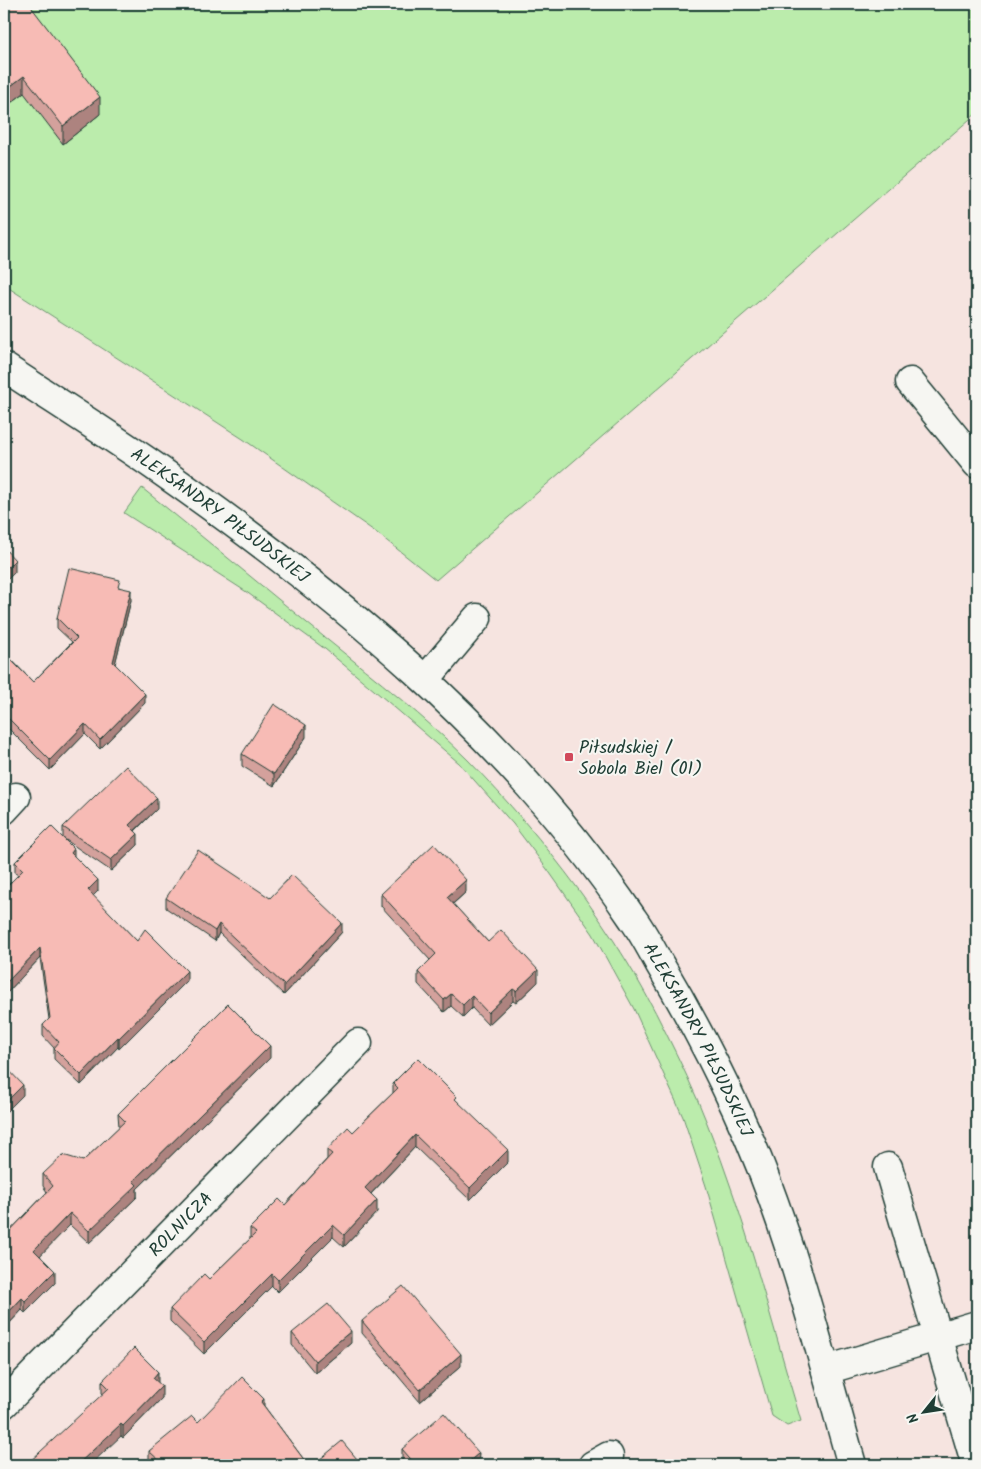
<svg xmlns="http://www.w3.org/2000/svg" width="981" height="1469" viewBox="0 0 981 1469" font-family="Kalam,sans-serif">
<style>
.green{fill:#bbecac;stroke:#6d9470}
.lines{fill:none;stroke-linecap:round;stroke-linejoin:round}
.street-casing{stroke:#1f3d34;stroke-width:31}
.secondary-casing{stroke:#1f3d34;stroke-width:31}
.street{stroke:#f6f6f2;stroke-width:28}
.secondary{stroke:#f6f6f2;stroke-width:28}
.wall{fill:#d4a19c;stroke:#1f3d34}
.shaded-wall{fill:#ad837f;stroke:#1f3d34}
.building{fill:#f7bbb5;stroke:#1f3d34}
.poi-dot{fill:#d1495b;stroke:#f6f6f2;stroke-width:2}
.labels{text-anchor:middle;stroke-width:4;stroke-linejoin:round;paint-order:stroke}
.street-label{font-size:18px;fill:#1f3d34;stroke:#f6f6f2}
.poi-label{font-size:18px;fill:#1f3d34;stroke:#f6f6f2;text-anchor:start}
</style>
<rect width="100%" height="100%" fill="#f6e4e0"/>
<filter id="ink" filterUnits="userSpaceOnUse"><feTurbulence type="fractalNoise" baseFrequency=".02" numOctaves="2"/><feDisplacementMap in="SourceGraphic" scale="10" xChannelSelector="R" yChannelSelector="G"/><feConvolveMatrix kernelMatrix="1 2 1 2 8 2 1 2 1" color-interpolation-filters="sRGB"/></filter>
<g filter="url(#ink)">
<g class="green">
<polygon points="4,4 977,4 977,113 436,580 377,533 243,439 4,285"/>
<path d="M142,488C204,538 267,590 329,641C376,679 425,717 468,760C546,840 616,931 665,1031C680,1061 695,1092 707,1123C746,1219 771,1321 801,1421L787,1426L772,1416L706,1186L683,1117L634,1009L593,934L550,873L513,824L459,763L387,701L325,649L245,591L124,513Z"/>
</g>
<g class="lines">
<g class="street-casing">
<g id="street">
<polyline points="910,382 977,464"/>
<polyline points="426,679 477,618"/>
<polyline points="4,810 16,797"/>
<polyline points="888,1167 976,1465"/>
<polyline points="826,1370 977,1325"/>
<path id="s1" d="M4,1404L358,1043"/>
<polyline points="593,1465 609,1456"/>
</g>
</g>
<g class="secondary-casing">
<g id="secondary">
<path id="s2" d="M4,367C54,400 105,432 154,466C336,593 508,734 633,919C643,933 651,948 659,963C687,1010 713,1059 736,1109C789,1223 818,1345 852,1465"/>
</g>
</g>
<use href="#street" class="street"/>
<use href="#secondary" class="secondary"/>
</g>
<g class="wall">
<polygon points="4,4 100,114 63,144 24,93 4,108"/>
<polygon points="120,587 131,600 115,664 145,703 100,749 85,734 50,770 4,724 4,652 33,682 72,642 57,628 57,618"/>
<polygon points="306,737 274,786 242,766 242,754"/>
<polygon points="157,809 135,831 138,845 111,871 63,838 63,827"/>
<polygon points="74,856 98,891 93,896 137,941 187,981 119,1049 118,1047 81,1085 54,1059 54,1048 43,1036 43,1025 49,1019 40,958 4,996 4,889 18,875 15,873 15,862"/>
<polygon points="466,892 453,904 488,942 538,982 516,1003 513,1001 488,1025 472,1008 463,1017 451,1006 444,1012 418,984 418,972 430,960 381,906 381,894"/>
<polygon points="166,898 270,898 342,932 284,995 219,933 215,941 166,908"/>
<polygon points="270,1058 137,1189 137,1197 89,1243 70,1225 40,1255 55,1283 25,1313 22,1310 4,1329 4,1237 47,1192 43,1186 43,1174 83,1161 119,1127 118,1114"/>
<polygon points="393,1083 457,1101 508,1162 470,1200 415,1147 371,1194 377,1212 344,1247 333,1237 278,1292 272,1286 204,1354 170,1321 170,1309 209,1279 250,1239 250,1228 285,1205 327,1159 327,1150 353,1132 393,1093"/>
<polygon points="362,1321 461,1366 420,1402 362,1333"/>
<polygon points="292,1333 351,1343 315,1373 292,1345"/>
<polygon points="102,1381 158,1383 162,1398 123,1438 121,1436 103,1394 102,1393"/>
<polygon points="264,1406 308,1465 151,1465 149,1463 149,1451 198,1422"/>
<polygon points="402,1449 479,1465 405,1465 402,1461"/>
</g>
<g class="shaded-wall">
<polygon points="24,76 24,93 4,108 4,91"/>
<polygon points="100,97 100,114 63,144 63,126"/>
<polygon points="15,560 15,572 4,583 4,571"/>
<polygon points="131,590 131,600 113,672 113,662"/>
<polygon points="145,694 145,703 100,749 100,740"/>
<polygon points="85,724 85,734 50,770 50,760"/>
<polygon points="306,725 306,737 274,786 274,774"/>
<polygon points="157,798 157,809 129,836 129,825"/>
<polygon points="138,834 138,845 111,871 111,860"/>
<polygon points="74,849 74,860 71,853"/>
<polygon points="98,880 98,891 88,901 88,890"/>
<polygon points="466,880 466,892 447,909 447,897"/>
<polygon points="342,923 342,932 284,995 284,985"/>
<polygon points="219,924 219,933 215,941 215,931"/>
<polygon points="40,948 40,958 4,996 4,985"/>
<polygon points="538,970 538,982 516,1003 516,991"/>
<polygon points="187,971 187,981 119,1049 119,1038"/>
<polygon points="513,989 513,1001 488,1025 488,1013"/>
<polygon points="451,994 451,1006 444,1012 444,1000"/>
<polygon points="472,996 472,1008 463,1017 463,1005"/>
<polygon points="118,1037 118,1047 81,1085 81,1075"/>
<polygon points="270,1046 270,1058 137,1189 137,1197 89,1243 89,1231 133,1181"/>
<polygon points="23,1085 23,1095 4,1114 4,1104"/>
<polygon points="415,1135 415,1147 365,1200 365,1188"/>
<polygon points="508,1150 508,1162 470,1200 470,1188"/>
<polygon points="377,1200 377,1212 344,1247 344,1235"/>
<polygon points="70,1213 70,1225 34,1262 34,1250"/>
<polygon points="333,1225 333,1237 278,1292 278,1280"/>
<polygon points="55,1271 55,1283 25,1313 25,1301"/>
<polygon points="272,1274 272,1286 204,1354 204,1342"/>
<polygon points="22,1298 22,1310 4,1329 4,1317"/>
<polygon points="351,1331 351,1343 315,1373 315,1361"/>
<polygon points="461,1354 461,1366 420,1402 420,1390"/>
<polygon points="158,1372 158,1384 153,1378"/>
<polygon points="162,1386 162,1398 123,1438 123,1426"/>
<polygon points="264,1399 264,1410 261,1402"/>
<polygon points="121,1424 121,1436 90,1465 77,1465"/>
<polygon points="479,1453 478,1465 465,1465"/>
</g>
<g class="building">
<polygon points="4,4 29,4 100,97 63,126 24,76 4,91"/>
<polygon points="4,548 15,560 4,571"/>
<polygon points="69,568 120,580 118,587 131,590 113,662 145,694 100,740 85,724 50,760 4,714 4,653 33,682 77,638 57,618"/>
<polygon points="274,704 306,725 274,774 242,754"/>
<polygon points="126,766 157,798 129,825 138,834 111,860 63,827"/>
<polygon points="51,826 74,849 71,853 98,880 88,890 137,941 145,929 187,971 119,1038 118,1037 81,1075 54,1048 59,1042 43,1025 50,1018 40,948 4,985 4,889 23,870 15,862"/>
<polygon points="434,844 466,880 447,897 488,942 501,930 538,970 516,991 513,989 488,1013 472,996 463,1005 451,994 444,1000 418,972 436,954 381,894"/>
<polygon points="198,850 270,898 292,875 342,923 284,985 219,924 215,931 166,898"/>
<polygon points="228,1004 270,1046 133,1181 137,1185 89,1231 70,1213 34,1250 55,1271 25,1301 22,1298 4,1317 4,1237 53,1186 43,1174 63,1155 83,1161 125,1121 118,1114"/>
<polygon points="418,1058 457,1097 455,1099 508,1150 470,1188 415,1135 365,1188 377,1200 344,1235 333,1225 278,1280 272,1274 204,1342 170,1309 204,1274 209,1279 256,1233 250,1228 279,1199 285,1205 332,1154 327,1150 348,1127 353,1132 398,1088 393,1083"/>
<polygon points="4,1065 23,1085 4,1104"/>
<polygon points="403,1286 461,1354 420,1390 362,1321"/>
<polygon points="328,1304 351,1331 315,1361 292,1333"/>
<polygon points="134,1348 158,1372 153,1378 162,1386 123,1426 121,1424 77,1465 26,1465 109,1388 102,1381"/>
<polygon points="242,1377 264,1399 261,1402 308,1465 164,1465 149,1451 192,1416 198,1422"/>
<polygon points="444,1413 479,1453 465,1465 432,1465 429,1462 426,1465 416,1465 402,1449"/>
<polygon points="342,1441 362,1465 313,1465"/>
</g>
</g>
<rect class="poi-dot" x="564" y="752" width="10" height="10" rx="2.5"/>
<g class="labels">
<g class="street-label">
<text dy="6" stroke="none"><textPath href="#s2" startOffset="262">ALEKSANDRY PIŁSUDSKIEJ</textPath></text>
<text dy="6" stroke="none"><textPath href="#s2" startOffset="980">ALEKSANDRY PIŁSUDSKIEJ</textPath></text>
<text dy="6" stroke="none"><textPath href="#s1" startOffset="252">ROLNICZA</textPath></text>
</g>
<g class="poi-label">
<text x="579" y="753">Piłsudskiej /<tspan x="579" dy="21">Sobola Biel (01)</tspan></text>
</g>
</g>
<rect width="981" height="1469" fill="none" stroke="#f6f6f2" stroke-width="20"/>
<rect x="10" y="10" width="961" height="1449" fill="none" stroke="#1f3d34" stroke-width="2" filter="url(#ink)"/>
<g transform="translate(924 1412) rotate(240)" stroke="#f6f6f2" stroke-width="4" paint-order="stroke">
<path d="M0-4L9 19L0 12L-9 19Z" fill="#1f3d34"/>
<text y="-8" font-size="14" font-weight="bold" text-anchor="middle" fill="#1f3d34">N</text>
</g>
</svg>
